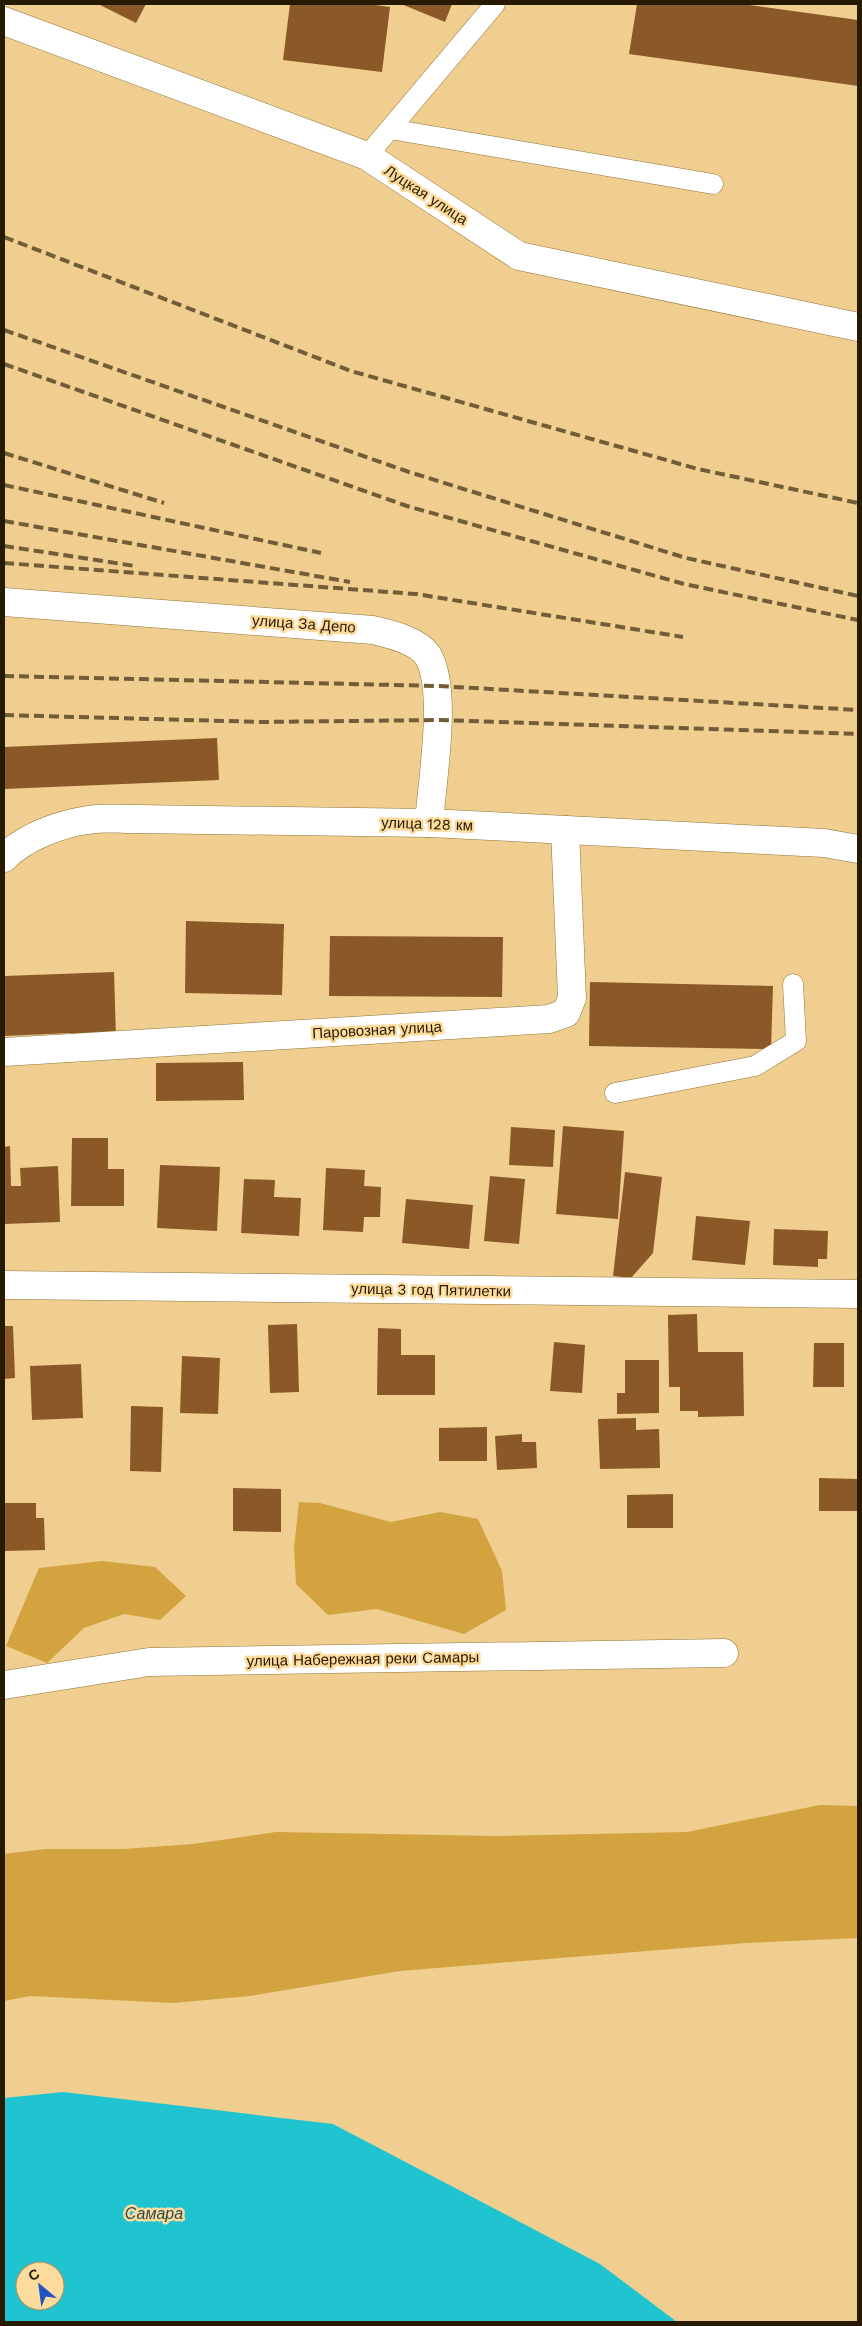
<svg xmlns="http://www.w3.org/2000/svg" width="862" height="2326" viewBox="0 0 862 2326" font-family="'Work Sans',sans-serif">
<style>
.green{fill:#d2a33f}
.water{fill:#1fc4d0;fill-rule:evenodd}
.building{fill:#8b5927}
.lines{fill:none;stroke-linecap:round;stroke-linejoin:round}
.lane-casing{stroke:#927437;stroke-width:21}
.street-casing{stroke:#927437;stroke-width:29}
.secondary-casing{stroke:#927437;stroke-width:29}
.lane{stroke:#fff;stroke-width:20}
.street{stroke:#fff;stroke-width:28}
.secondary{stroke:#fff;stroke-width:28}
.rail{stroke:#715d37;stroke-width:4;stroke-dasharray:10 5;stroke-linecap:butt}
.labels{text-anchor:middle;stroke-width:5;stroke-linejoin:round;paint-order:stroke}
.street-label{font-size:15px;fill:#261a02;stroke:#fddb9d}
.water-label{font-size:16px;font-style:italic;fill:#2c4b4e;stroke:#fddb9d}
</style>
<rect width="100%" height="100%" fill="#efce90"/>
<g class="green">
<polygon points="299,1502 320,1503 391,1522 440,1512 478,1519 502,1571 506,1610 464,1634 377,1609 328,1615 296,1584 294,1548"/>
<polygon points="102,1561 155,1567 186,1596 160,1620 124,1614 84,1628 47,1663 6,1646 39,1568"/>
<polygon points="820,1805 858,1806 858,1938 746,1943 400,1971 250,1996 173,2003 30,1996 4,2001 4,1854 46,1849 124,1849 193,1844 276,1832 495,1836 687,1832"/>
</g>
<path class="water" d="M63,2092L333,2124L600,2264L677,2322H4V2098ZM25,2271H55V2301H25Z"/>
<g class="building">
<polygon points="98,4 146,4 136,23"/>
<polygon points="290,4 368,4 390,7 382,72 283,60"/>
<polygon points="401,4 452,4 445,22"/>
<polygon points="637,4 742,4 858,20 858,86 629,54"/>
<polygon points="217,738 219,780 4,789 4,747"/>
<polygon points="186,921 284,924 282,995 185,993"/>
<polygon points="330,936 503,937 502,997 329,996"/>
<polygon points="114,972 116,1038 71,1040 71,1033 4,1036 4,976"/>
<polygon points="590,982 773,986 771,1049 589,1046"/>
<polygon points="243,1062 244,1100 156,1101 156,1063"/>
<polygon points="563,1126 624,1131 618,1219 556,1214"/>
<polygon points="511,1127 555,1130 553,1167 509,1165"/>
<polygon points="72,1138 108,1138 108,1169 124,1169 124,1206 71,1206"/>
<polygon points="10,1146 11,1186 21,1186 20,1168 58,1166 60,1222 4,1224 4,1147"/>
<polygon points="160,1165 220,1167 217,1231 157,1228"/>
<polygon points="326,1168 365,1170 364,1186 381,1187 380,1217 364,1217 363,1232 323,1230"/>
<polygon points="625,1172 662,1177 653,1253 631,1278 613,1276"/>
<polygon points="490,1176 525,1179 519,1244 484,1241"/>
<polygon points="244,1179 275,1180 274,1197 301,1198 299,1236 241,1233"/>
<polygon points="406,1199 473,1205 469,1249 402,1243"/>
<polygon points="696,1216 750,1221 745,1265 692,1260"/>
<polygon points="774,1229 828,1231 827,1259 818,1259 818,1267 773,1265"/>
<polygon points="697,1314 698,1352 743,1352 744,1416 698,1417 698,1411 680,1411 680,1387 669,1387 668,1315"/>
<polygon points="297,1324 299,1392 270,1393 268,1325"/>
<polygon points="4,1326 13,1326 15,1378 4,1379"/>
<polygon points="378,1328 401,1329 401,1355 435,1355 435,1395 377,1395"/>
<polygon points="554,1342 585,1345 582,1393 550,1391"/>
<polygon points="814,1343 844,1343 844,1387 813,1387"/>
<polygon points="182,1356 220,1358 218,1414 180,1413"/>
<polygon points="625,1360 659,1360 659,1413 617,1414 617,1393 625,1393"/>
<polygon points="81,1364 83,1418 32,1420 30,1366"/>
<polygon points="131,1406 163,1407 161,1472 130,1471"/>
<polygon points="636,1418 636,1430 659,1429 660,1468 600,1469 598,1419"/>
<polygon points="487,1427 487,1461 439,1461 439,1428"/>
<polygon points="522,1434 522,1442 536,1442 537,1468 497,1470 495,1436"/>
<polygon points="819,1478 858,1479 858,1511 819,1511"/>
<polygon points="233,1488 281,1489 281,1532 233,1531"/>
<polygon points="673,1494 673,1528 627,1528 627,1495"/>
<polygon points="4,1503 36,1503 36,1518 44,1518 45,1550 4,1551"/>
</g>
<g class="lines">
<g class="lane-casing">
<g id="lane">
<polyline points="390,129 713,184"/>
<polyline points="367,156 495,4"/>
<polyline points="615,1093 755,1066 796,1041 793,984"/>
</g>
</g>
<g class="street-casing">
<g id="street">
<polyline points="4,21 367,156 519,256 858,327"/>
<path d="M4,602L373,630C389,634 418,640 428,656C448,690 432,781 429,823"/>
<polyline points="4,1052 549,1019 566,1013 572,998 565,830"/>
<polyline points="4,1285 858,1294"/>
<polyline points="4,1685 149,1662 724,1653"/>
</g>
</g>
<g class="secondary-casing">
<path id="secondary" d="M4,858C24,837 60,824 88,820C104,817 120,819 136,819L429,823L824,843L858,849"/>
</g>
<use href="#lane" class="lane"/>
<use href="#street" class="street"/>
<use href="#secondary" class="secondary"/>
<g class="rail">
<polyline points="4,237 351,371 698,469 858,503"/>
<polyline points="4,330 409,472 686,558 858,596"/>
<polyline points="4,364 407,506 684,584 858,620"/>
<polyline points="4,453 164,503"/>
<polyline points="4,485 321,553"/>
<polyline points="4,521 350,582"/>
<polyline points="4,546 135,566"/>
<polyline points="4,563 416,594 683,637"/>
<polyline points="4,676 438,686 858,710"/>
<polyline points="4,715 262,722 438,720 858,734"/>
</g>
</g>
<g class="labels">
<g class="street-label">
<text transform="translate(426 195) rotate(33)" y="5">Луцкая улица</text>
<text transform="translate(304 624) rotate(4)" y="5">улица За Депо</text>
<text transform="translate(427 824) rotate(2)" y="5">улица 128 км</text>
<text transform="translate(377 1030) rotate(-3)" y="5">Паровозная улица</text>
<text transform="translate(431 1290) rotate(1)" y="5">улица 3 год Пятилетки</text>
<text transform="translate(363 1659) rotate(-1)" y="5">улица Набережная реки Самары</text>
</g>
<g class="water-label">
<text x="154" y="2219">Самара</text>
</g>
</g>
<rect width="862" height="2326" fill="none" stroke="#261a02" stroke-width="10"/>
<g transform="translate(40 2286) rotate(331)"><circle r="24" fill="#fddb9d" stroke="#a78e5f"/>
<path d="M0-4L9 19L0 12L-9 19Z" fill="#2154c1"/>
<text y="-8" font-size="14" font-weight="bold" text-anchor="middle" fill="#261a02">С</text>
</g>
</svg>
